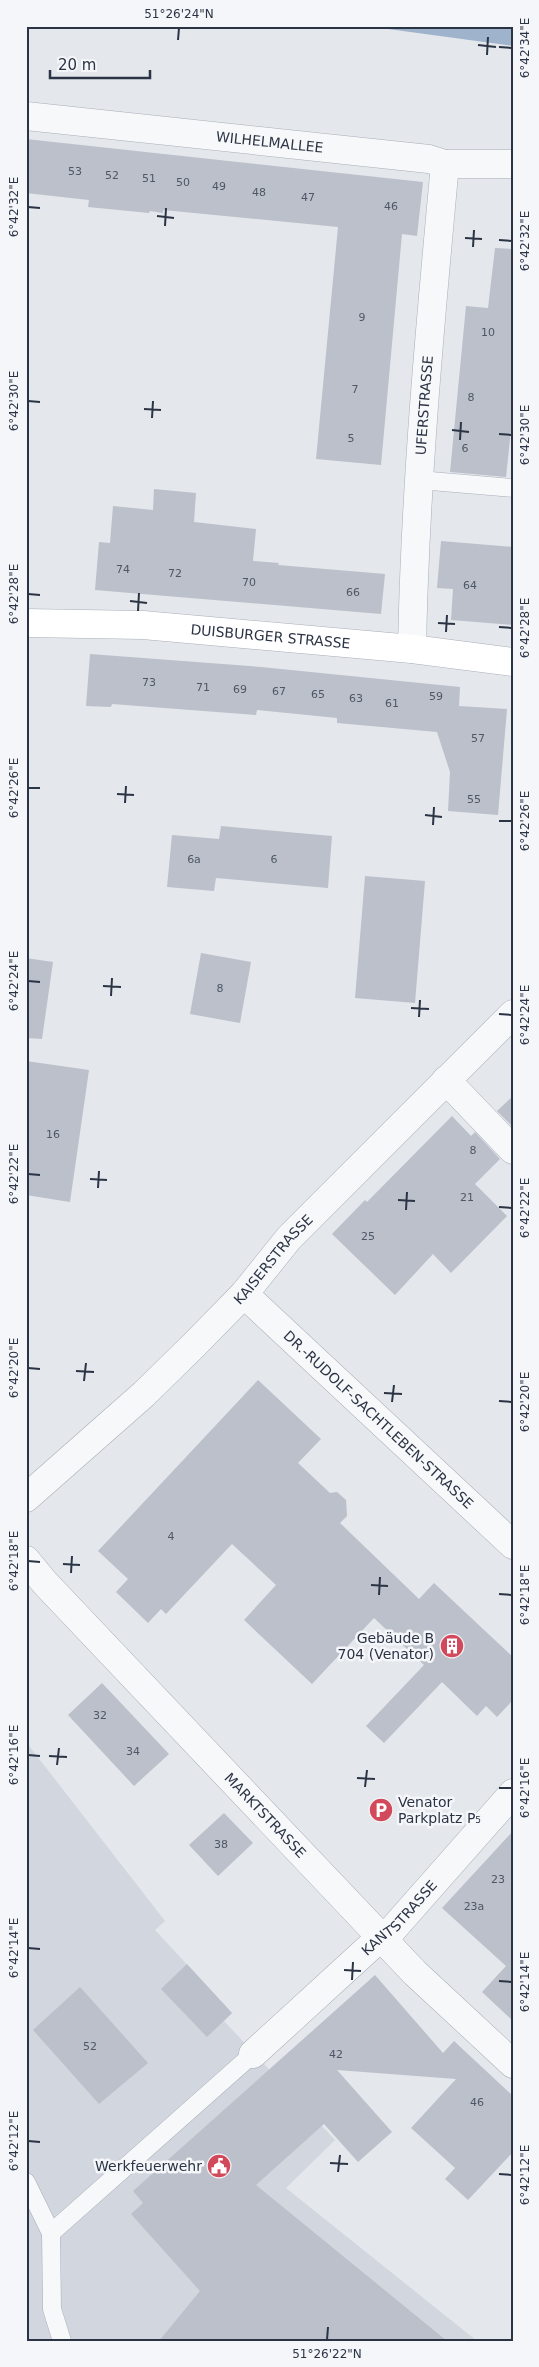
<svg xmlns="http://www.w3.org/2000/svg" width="539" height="2367" viewBox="0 0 539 2367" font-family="'DejaVu Sans',sans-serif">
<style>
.built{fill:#d2d6de}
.water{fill:#9fb4cc}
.building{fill:#bbc0ca}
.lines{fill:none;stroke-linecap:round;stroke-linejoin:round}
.lane-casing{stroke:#a9aeb7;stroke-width:19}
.street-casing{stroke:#a9aeb7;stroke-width:29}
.secondary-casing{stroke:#a9aeb7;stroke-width:29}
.lane{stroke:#f7f8fa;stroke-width:18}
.street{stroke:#f7f8fa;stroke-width:28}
.secondary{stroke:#fff;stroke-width:28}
.ticks{fill:none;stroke:#2b3445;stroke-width:2}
.labels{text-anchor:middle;stroke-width:5;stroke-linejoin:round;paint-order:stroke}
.number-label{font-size:11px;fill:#4f5766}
.street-label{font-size:14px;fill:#2b3445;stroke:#f4f6f9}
.poi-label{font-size:14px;fill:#2b3445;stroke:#f4f6f9;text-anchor:end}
.neatline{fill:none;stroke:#2b3445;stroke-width:2}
.ticks-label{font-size:12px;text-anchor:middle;fill:#2b3445}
</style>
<rect width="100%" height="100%" fill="#e4e7ec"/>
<polygon class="built" points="26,1742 165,1921 155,1930 232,2013 224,2021 335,2140 286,2188 477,2341 26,2341"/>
<polygon class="water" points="366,26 513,26 513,46"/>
<g class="building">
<polygon points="26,139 423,182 417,236 402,234 381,465 316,459 338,227 163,210 163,213 150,211 149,213 88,207 89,200 26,193"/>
<polygon points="495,248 513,249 513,411 506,477 450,472 466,306 488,308"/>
<polygon points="154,489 196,493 194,522 256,529 253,561 279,563 278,565 385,574 381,614 95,590 99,542 110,543 113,506 153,510"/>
<polygon points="441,541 513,547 513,625 451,620 453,589 437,588"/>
<polygon points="90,654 261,667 460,687 459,706 507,709 498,815 448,811 450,772 437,732 337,723 337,718 257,710 256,715 112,704 111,707 86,706"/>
<polygon points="221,826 332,836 328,888 216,878 214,891 167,887 172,835 219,839"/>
<polygon points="365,876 425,881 415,1003 355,998"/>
<polygon points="201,953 251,962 240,1023 190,1014"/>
<polygon points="26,958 53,962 42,1039 26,1038"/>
<polygon points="26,1061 89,1070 70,1202 26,1195"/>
<polygon points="513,1096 513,1127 497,1111"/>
<polygon points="452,1116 471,1136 475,1132 500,1159 475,1184 507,1216 451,1273 433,1254 395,1295 332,1234 365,1200 367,1202"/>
<polygon points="258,1380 321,1439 298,1463 330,1493 337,1492 346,1500 347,1516 340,1523 419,1599 434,1583 513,1657 513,1700 497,1717 486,1706 477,1716 442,1682 384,1743 366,1726 424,1665 374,1618 312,1684 244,1620 276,1585 232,1544 166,1614 161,1609 148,1623 116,1592 128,1579 98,1551"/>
<polygon points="102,1683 169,1754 134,1786 68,1715"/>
<polygon points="224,1813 253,1843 218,1876 189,1845"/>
<polygon points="513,1831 513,2021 482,1992 506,1966 442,1908"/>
<polygon points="187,1964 232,2013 207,2037 161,1989"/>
<polygon points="375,1975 443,2053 454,2041 513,2096 513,2152 468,2200 445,2179 455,2168 411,2128 456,2079 337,2070 392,2132 358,2162 324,2124 256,2185 447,2341 159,2341 200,2291 131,2214 143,2203 133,2191"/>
<polygon points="80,1987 148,2063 99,2104 33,2030"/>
</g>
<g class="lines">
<g class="lane-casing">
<g id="lane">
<polyline points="419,480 513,488"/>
<polyline points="26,2182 51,2233"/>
<polyline points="62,2341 52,2309 51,2233 253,2054"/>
</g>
</g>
<g class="street-casing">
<g id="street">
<path id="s1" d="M26,116L429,159L445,164H513"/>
<path id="s2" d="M412,649C415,487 430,325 445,164"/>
<polyline points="446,1080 513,1150"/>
<path id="s3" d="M244,1294L513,1545"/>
<path id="s4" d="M26,1498L144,1394L195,1344L244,1294L289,1238L513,1014"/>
<path id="s5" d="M26,1560L45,1583L415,1973L513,2064"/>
<path id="s6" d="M253,2054L382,1936L393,1929L513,1793"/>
</g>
</g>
<g class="secondary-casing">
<g id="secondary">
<path id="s7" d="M26,623L143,625L412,649L513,662"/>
</g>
</g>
<use href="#lane" class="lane"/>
<use href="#street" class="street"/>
<use href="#secondary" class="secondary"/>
</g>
<path class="ticks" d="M178,40L179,28M478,45L496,47M499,47L512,48M487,55L488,37M28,207L40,208M157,216L174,218M165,226L166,208M465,238L482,239M499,240L512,241M473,247L474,230M28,401L40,402M144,409L161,410M152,418L153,401M452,430L469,432M499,434L512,435M460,440L461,422M28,594L40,595M130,601L147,603M138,611L139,593M438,623L455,624M499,627L512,628M446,632L447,615M28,788H40M117,794L134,795M125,803L126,786M425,815L442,817M499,821H512M433,825L434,807M28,981L40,982M103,986L121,987M111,996L112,978M411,1008L429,1009M499,1014L512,1015M419,1017L420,1000M28,1174L40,1175M90,1179L107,1180M98,1188L99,1171M398,1200L415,1201M499,1207L512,1208M406,1210L407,1192M28,1368L40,1369M76,1371L94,1372M84,1381L86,1363M384,1393L402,1394M499,1401L512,1402M392,1402L394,1385M28,1561L40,1562M63,1564L80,1565M71,1573L72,1556M371,1585L388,1586M499,1594L512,1595M379,1595L380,1577M28,1755L40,1756M49,1756L67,1757M57,1765L59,1748M357,1778L375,1779M365,1787L367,1770M499,1788H512M28,1948L40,1949M344,1970L361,1971M352,1980L353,1962M499,1981L512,1982M28,2141L40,2142M330,2163L348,2164M338,2172L340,2155M499,2174L512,2175M327,2340L328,2327"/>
<defs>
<g id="building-disc" transform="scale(1.25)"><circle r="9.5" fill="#d1495b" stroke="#f4f6f9"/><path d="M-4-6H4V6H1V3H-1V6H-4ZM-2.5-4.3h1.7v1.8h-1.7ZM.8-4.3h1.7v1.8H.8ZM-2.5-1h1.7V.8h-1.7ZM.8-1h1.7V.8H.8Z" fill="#fff"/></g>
<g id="parking-disc" transform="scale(1.25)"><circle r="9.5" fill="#d1495b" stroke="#f4f6f9"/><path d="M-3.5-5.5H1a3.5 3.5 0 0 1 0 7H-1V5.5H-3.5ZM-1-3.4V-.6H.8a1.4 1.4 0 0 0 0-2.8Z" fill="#fff"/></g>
<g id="civic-disc" transform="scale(1.25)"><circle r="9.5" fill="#d1495b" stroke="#f4f6f9"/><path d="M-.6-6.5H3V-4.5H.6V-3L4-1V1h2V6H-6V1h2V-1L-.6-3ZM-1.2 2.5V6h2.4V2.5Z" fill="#fff"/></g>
</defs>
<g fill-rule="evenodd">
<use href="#building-disc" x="452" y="1646"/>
<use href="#parking-disc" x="381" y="1810"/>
<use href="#civic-disc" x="219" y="2166"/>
</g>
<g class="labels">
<g class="number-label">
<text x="75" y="175">53</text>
<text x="112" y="179">52</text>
<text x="149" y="182">51</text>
<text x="183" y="186">50</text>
<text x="219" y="190">49</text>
<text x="259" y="196">48</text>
<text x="308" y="201">47</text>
<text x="391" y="210">46</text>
<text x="362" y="321">9</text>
<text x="488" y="336">10</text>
<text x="355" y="393">7</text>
<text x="471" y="401">8</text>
<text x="351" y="442">5</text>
<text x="465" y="452">6</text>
<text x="123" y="573">74</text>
<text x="175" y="577">72</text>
<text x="249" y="586">70</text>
<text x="470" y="589">64</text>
<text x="353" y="596">66</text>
<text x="149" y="686">73</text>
<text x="203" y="691">71</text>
<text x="240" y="693">69</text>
<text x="279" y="695">67</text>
<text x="318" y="698">65</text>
<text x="436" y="700">59</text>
<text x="356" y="702">63</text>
<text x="392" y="707">61</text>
<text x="478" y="742">57</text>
<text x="474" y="803">55</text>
<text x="194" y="863">6a</text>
<text x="274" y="863">6</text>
<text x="220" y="992">8</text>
<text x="53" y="1138">16</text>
<text x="473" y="1154">8</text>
<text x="467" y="1201">21</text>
<text x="368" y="1240">25</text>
<text x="171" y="1540">4</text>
<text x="100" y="1719">32</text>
<text x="133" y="1755">34</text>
<text x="221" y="1848">38</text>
<text x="498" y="1883">23</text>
<text x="474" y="1910">23a</text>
<text x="90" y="2050">52</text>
<text x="336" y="2058">42</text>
<text x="477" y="2106">46</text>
</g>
<g class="street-label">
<text dy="5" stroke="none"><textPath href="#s1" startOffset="245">WILHELMALLEE</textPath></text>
<text dy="5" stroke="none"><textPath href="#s2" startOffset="244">UFERSTRASSE</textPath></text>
<text dy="5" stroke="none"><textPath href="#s7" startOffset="245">DUISBURGER STRASSE</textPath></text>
<text dy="5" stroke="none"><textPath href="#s4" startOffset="344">KAISERSTRASSE</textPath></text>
<text dy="5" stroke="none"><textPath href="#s3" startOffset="184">DR.-RUDOLF-SACHTLEBEN-STRASSE</textPath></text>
<text dy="5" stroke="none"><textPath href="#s5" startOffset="350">MARKTSTRASSE</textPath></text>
<text dy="5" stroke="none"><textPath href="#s6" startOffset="200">KANTSTRASSE</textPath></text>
</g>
<g class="poi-label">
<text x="434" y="1643">Gebäude B<tspan x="434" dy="16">704 (Venator)</tspan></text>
<text x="398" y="1807" text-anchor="start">Venator<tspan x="398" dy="16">Parkplatz P₅</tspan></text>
<text x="202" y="2171">Werkfeuerwehr</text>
</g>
</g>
<rect width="539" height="2367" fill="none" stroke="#f4f6f9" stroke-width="55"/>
<path d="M50 70v8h100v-8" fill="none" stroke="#2b3445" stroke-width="2.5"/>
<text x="58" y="70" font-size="15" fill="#2b3445" stroke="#f4f6f9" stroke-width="4" paint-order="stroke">20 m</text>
<rect x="28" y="28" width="484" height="2312" class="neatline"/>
<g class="ticks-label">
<text x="179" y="18">51°26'24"N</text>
<text transform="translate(525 48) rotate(-90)" y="4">6°42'34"E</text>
<text transform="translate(14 207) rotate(-90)" y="4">6°42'32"E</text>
<text transform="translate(525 241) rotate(-90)" y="4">6°42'32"E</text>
<text transform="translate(14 401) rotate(-90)" y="4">6°42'30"E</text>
<text transform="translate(525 435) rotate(-90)" y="4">6°42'30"E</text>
<text transform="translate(14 594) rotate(-90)" y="4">6°42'28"E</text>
<text transform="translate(525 628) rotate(-90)" y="4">6°42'28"E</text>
<text transform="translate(14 788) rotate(-90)" y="4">6°42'26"E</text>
<text transform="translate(525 821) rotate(-90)" y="4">6°42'26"E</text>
<text transform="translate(14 981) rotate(-90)" y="4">6°42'24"E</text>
<text transform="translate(525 1015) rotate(-90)" y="4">6°42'24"E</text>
<text transform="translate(14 1174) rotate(-90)" y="4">6°42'22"E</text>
<text transform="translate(525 1208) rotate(-90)" y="4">6°42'22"E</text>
<text transform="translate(14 1368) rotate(-90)" y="4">6°42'20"E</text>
<text transform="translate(525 1402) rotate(-90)" y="4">6°42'20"E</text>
<text transform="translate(14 1561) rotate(-90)" y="4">6°42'18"E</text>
<text transform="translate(525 1595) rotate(-90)" y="4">6°42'18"E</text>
<text transform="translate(14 1755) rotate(-90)" y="4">6°42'16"E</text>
<text transform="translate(525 1788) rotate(-90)" y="4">6°42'16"E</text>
<text transform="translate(14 1948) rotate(-90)" y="4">6°42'14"E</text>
<text transform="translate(525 1982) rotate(-90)" y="4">6°42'14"E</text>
<text transform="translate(14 2141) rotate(-90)" y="4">6°42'12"E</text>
<text transform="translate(525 2175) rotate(-90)" y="4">6°42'12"E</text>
<text x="327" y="2358">51°26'22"N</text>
</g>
</svg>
